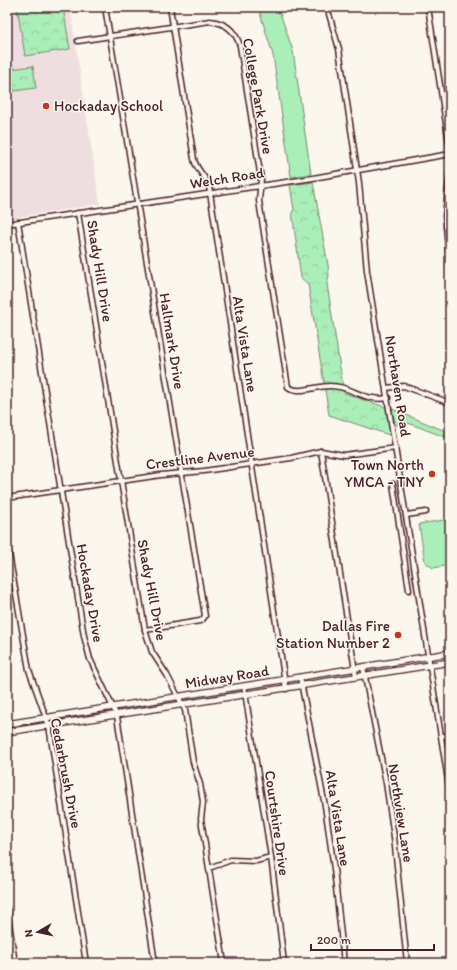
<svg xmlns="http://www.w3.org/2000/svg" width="457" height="970" viewBox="0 0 457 970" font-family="Itim,sans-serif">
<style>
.built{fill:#efdee0}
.grass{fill:#aaeeb8;stroke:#7a8672}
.forest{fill:url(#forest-crowns);stroke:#7a8672}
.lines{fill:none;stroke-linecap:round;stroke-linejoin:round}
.minor-casing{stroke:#4a1f2b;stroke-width:7}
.major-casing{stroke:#4a1f2b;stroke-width:8}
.minor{stroke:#fbf7ec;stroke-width:4}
.major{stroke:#fbf7ec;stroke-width:5.5}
.poi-dot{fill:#c8321e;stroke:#fbf7ec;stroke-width:1.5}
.labels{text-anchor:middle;stroke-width:3;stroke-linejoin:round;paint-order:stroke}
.street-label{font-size:15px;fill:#4a1f2b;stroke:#fbf7ec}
.poi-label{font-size:15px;fill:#4a1f2b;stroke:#fbf7ec;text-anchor:end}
</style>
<defs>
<pattern id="forest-crowns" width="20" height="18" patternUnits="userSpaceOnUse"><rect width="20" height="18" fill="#aaeeb8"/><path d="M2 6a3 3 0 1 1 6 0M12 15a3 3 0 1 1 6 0" fill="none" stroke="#94cc9e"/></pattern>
</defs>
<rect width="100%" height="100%" fill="#fbf7ec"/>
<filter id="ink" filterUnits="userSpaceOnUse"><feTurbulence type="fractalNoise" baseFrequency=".025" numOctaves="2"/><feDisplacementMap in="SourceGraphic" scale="8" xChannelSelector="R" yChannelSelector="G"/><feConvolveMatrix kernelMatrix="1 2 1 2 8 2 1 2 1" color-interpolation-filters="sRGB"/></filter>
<g filter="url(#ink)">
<polygon class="built" points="7,7 70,7 100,204 7,219"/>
<g class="grass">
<polygon points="258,7 278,7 293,51 311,174 291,177 273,55"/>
<polygon points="450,519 450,565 433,568 425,562 419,524"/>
</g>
<g class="forest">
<polygon points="17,7 63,7 70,49 25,56"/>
<polygon points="33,66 36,88 14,91 11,69"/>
<polygon points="313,182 328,265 329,275 327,284 344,393 388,408 392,436 329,415 308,284 301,278 292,212 294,210 290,185"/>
<polygon points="392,409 450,433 450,439 408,423 406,424 395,425"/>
</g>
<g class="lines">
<g class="minor-casing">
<g id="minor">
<polyline points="105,7 205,616 203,619 200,621 145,630"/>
<path d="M170,7L194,159C196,170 205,175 209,186L286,689"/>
<polyline points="327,7 339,49 359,183 367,271 450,793"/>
<polyline points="428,7 450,150"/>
<path d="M78,41L210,21C226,23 235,30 240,46L261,179L259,201L288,387C299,395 318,385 331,386C353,386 362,402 388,398"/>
<polyline points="450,172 445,216 450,268"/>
<polyline points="78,213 145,630 152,652 167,675 185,710 193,762 200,784 203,802 201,819 224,963"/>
<polyline points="18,222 84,636 90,659 117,716 155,963"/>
<polyline points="7,224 313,178 450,154"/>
<polyline points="386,388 404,386 450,403"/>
<polyline points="321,451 356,677"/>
<polyline points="393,484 409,590"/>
<polyline points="7,498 161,475 204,471 291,458 321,451 344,455 396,448"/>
<polyline points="407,515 426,512"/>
<polyline points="7,542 29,670 49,726 86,963"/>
<polyline points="363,667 386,783 394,837 407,963"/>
<polyline points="300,677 325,806 334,869 344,963"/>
<polyline points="244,686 271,857 284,963"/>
<polyline points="442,736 450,735"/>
<polyline points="209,868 231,860 256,861 271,857"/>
<polyline points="7,909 15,963"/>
<polyline points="443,963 450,959"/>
</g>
</g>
<g class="major-casing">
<g id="major">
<polyline points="7,724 450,653"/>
<polyline points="7,732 450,662"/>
</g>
</g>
<use href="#minor" class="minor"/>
<use href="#major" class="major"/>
</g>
</g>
<g class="poi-dot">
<circle cx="46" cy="106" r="4"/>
<circle cx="432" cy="474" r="4"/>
<circle cx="398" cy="635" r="4"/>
</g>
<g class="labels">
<g class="street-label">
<text transform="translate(258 96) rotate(80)" y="5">College Park Drive</text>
<text transform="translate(227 178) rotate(-9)" y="5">Welch Road</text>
<text transform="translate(100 271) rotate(81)" y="5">Shady Hill Drive</text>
<text transform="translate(172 341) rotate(81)" y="5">Hallmark Drive</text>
<text transform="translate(245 344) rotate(81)" y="5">Alta Vista Lane</text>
<text transform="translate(398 386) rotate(81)" y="5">Northaven Road</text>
<text transform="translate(200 458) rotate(-7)" y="5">Crestline Avenue</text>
<text transform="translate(152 590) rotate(79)" y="5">Shady Hill Drive</text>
<text transform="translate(90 593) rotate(80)" y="5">Hockaday Drive</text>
<text transform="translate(227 677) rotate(-9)" y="5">Midway Road</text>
<text transform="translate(66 773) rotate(79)" y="5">Cedarbrush Drive</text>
<text transform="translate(401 813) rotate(81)" y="5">Northview Lane</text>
<text transform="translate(338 818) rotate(81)" y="5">Alta Vista Lane</text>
<text transform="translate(277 823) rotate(82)" y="5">Courtshire Drive</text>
</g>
<g class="poi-label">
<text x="54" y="111" text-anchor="start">Hockaday School</text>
<text x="424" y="470">Town North<tspan x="424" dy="17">YMCA - TNY</tspan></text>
<text x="390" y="631">Dallas Fire<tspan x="390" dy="17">Station Number 2</tspan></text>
</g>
</g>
<rect width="457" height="970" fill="none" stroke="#fbf7ec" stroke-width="24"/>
<rect x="12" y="12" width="433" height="946" fill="none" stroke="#4a1f2b" stroke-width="1.5" filter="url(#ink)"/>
<g transform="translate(38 932) rotate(261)" stroke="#fbf7ec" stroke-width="3" paint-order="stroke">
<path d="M0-3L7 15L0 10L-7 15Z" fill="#4a1f2b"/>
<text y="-6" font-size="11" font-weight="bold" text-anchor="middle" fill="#4a1f2b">N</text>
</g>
<path d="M311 944v6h123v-6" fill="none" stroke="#4a1f2b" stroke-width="2"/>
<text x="317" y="944" font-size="12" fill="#4a1f2b" stroke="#fbf7ec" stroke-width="3" paint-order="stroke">200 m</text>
</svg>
